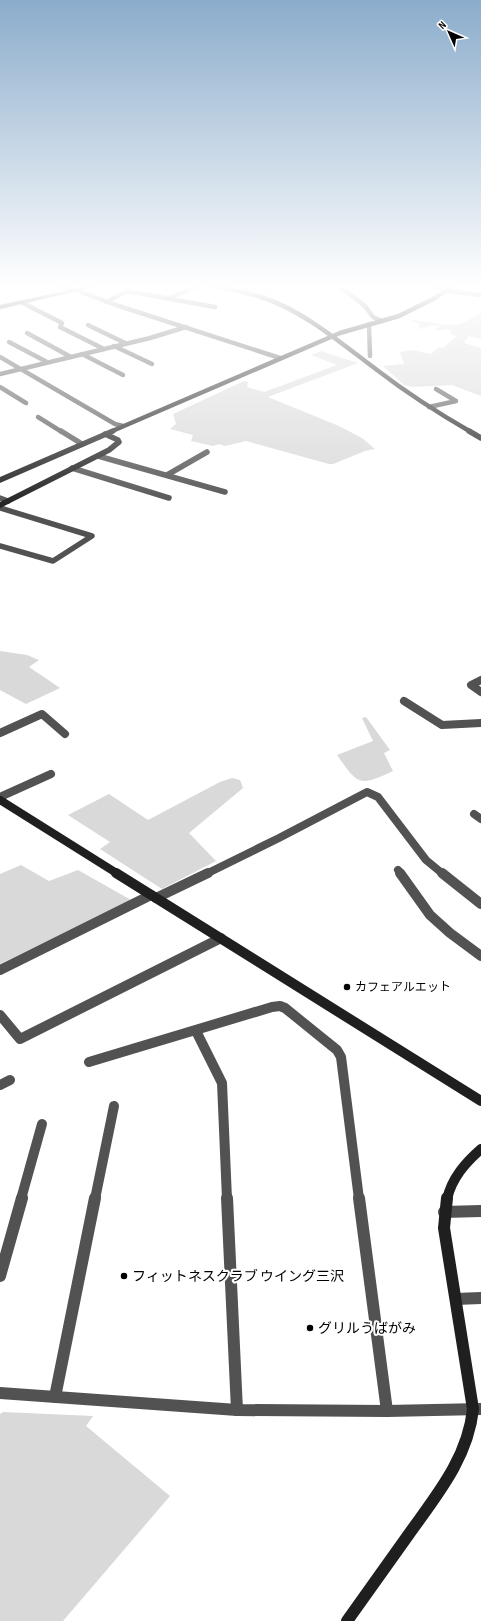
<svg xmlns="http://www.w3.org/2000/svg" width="481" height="1621" viewBox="0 0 481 1621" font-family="'Sofia Sans Condensed','Noto Sans JP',sans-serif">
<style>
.green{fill:#d9d9d9}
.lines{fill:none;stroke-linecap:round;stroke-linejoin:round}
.primary-casing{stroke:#dbdbdb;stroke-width:2}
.street-far4{stroke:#525252;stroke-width:4.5}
.street-far3{stroke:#525252;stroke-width:5.5}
.street-far2{stroke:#525252;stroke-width:8}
.street-far1{stroke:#525252;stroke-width:10}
.street{stroke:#525252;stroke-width:12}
.secondary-far4{stroke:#1f1f1f;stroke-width:4.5}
.secondary-far3{stroke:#1f1f1f;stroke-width:5.5}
.secondary-far2{stroke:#1f1f1f;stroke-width:8}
.secondary-far1{stroke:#1f1f1f;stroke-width:10}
.secondary{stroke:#1f1f1f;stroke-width:12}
.primary{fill:#000;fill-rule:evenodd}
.poi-dot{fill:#000;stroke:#fff;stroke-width:1.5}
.labels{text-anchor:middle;stroke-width:4;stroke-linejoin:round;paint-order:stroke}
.poi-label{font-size:12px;fill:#000;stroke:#fff;text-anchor:start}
.near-poi-label{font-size:14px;fill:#000;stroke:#fff;text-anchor:start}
</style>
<rect width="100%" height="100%" fill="#fff"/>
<g class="green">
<polygon points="224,284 283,284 290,288 289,290 262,294 222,285"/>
<path d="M481,313V339L468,336L464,343L481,348V396L452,385L412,387L404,385L383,366L404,364L400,352L412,350L431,354L439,347L443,348L457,336L450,334L452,330L447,329L436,331L435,329L441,326C432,324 429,326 422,329L419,328V324L410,320H415C429,322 454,329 467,321C471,318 476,315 481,313Z"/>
<polygon points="321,351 358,363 268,397 339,426 362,438 375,449 365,451 333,464 329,464 246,441 225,446 219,444 213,446 191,441 193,435 170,429 176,424 173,414 244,381 248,382 247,387 264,392 337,365 311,355"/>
<polygon points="0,651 27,655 39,660 29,667 60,688 26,704 0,690"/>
<path d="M366,717L390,750L384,753L393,771C359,787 358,785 337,755L373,741L362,718Z"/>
<polygon points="232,778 240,780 243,788 189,833 216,861 162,889 100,849 110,842 68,815 109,794 148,820 220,782"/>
<polygon points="21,865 49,881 78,870 131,900 0,964 0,874"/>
<polygon points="3,1412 93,1416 86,1426 170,1496 63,1621 0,1621 0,1414"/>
</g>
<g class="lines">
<g class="primary-casing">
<polygon id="primary" points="99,284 106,284 0,309 0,305"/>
</g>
<g class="street-far4">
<polyline points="50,284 78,291 119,306 280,358"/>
<polyline points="337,284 365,306 373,317 382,321"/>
<polyline points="424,284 449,290"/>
<polyline points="448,291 481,295"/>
<polyline points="169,298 203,284"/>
<polyline points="106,302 127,291 215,307"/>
<polyline points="23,303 62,323 60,327 104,349"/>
<polyline points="369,324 370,356"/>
<polyline points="88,325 125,343"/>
<polyline points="27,333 71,357"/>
<polyline points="9,342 47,362"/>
<polyline points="114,346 152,364"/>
<polyline points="82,354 123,375"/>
<polyline points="0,357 115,424 123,426"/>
<polyline points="0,374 150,338 186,327"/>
<polyline points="0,387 26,403"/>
<polyline points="429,407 456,401 436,389"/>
<polyline points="38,417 62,432"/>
</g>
<g class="street-far3">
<polyline points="61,431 82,444"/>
<polyline points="98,456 225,492"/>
<polyline points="72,468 169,498"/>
<polyline points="167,475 207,452"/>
<polyline points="0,498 8,501"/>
<polyline points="0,508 92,536 53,561 0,546"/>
</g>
<g class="street-far2">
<polyline points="481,680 471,685 481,692"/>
<polyline points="404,701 442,725 481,723"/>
<polyline points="0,733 42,714 65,734"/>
<polyline points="0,797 51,774"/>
<polyline points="474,814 481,819"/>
<polyline points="398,870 401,874"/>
<polyline points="206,874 279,838 367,792 378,797 426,860 443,874"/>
</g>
<g class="street-far1">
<polyline points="400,873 430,915 450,933 481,956"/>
<polyline points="442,873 481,904"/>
<polyline points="156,898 208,873"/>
<polyline points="0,970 151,895"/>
<polyline points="0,1015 20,1039 221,938"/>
<polyline points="196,1031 222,1083 227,1199"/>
<polyline points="89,1062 272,1007 280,1006 285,1008 337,1050 341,1057 359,1199"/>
<polyline points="0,1085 10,1080"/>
<polyline points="21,1199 42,1124"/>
<polyline points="95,1199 114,1106"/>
</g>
<g class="street">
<polyline points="227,1198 237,1410"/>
<polyline points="359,1198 387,1411"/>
<polyline points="444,1212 481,1211"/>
<polyline points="0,1276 22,1198"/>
<polyline points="456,1299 481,1298"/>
<polyline points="0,1393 237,1410 387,1411 481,1409"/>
<polyline points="55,1397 95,1198"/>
</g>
<g class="secondary-far4">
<path d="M205,284C224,288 243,291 261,297C303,310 342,344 377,370C407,393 438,413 471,432"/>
<polyline points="110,432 340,333 399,316 435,298 456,284"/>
</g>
<g class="secondary-far3">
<polyline points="469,431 481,438"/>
<polyline points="0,480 113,431"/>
<polyline points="0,505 109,450 119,442 118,440 105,434"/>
</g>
<polyline class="secondary-far2" points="0,800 118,874"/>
<g class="secondary-far1">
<polyline points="116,873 481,1101"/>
<path d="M447,1199C452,1178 465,1163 481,1149"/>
</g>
<path class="secondary" d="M347,1621C368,1592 388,1563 409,1534C436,1496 468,1458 473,1409L444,1228L447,1198"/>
<use href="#primary" class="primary"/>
</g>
<linearGradient id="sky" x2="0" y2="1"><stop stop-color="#8baccb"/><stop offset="0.56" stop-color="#fff"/><stop offset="1" stop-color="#fff" stop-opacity="0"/></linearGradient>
<rect width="481" height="511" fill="url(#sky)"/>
<g class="poi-dot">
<circle cx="347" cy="987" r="4"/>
<circle cx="124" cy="1276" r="4"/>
<circle cx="310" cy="1328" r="4"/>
</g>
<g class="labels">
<g class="poi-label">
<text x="355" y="991">カフェアルエット</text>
</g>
<g class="near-poi-label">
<text x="132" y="1281">フィットネスクラブ ウイング三沢</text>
<text x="318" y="1333">グリルうばがみ</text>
</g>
</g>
<g transform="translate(449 32) rotate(315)" stroke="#ffffff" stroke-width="3" paint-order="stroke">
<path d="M0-3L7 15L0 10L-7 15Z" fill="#000000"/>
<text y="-6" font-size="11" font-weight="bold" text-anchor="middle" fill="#000000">N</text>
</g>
</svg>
